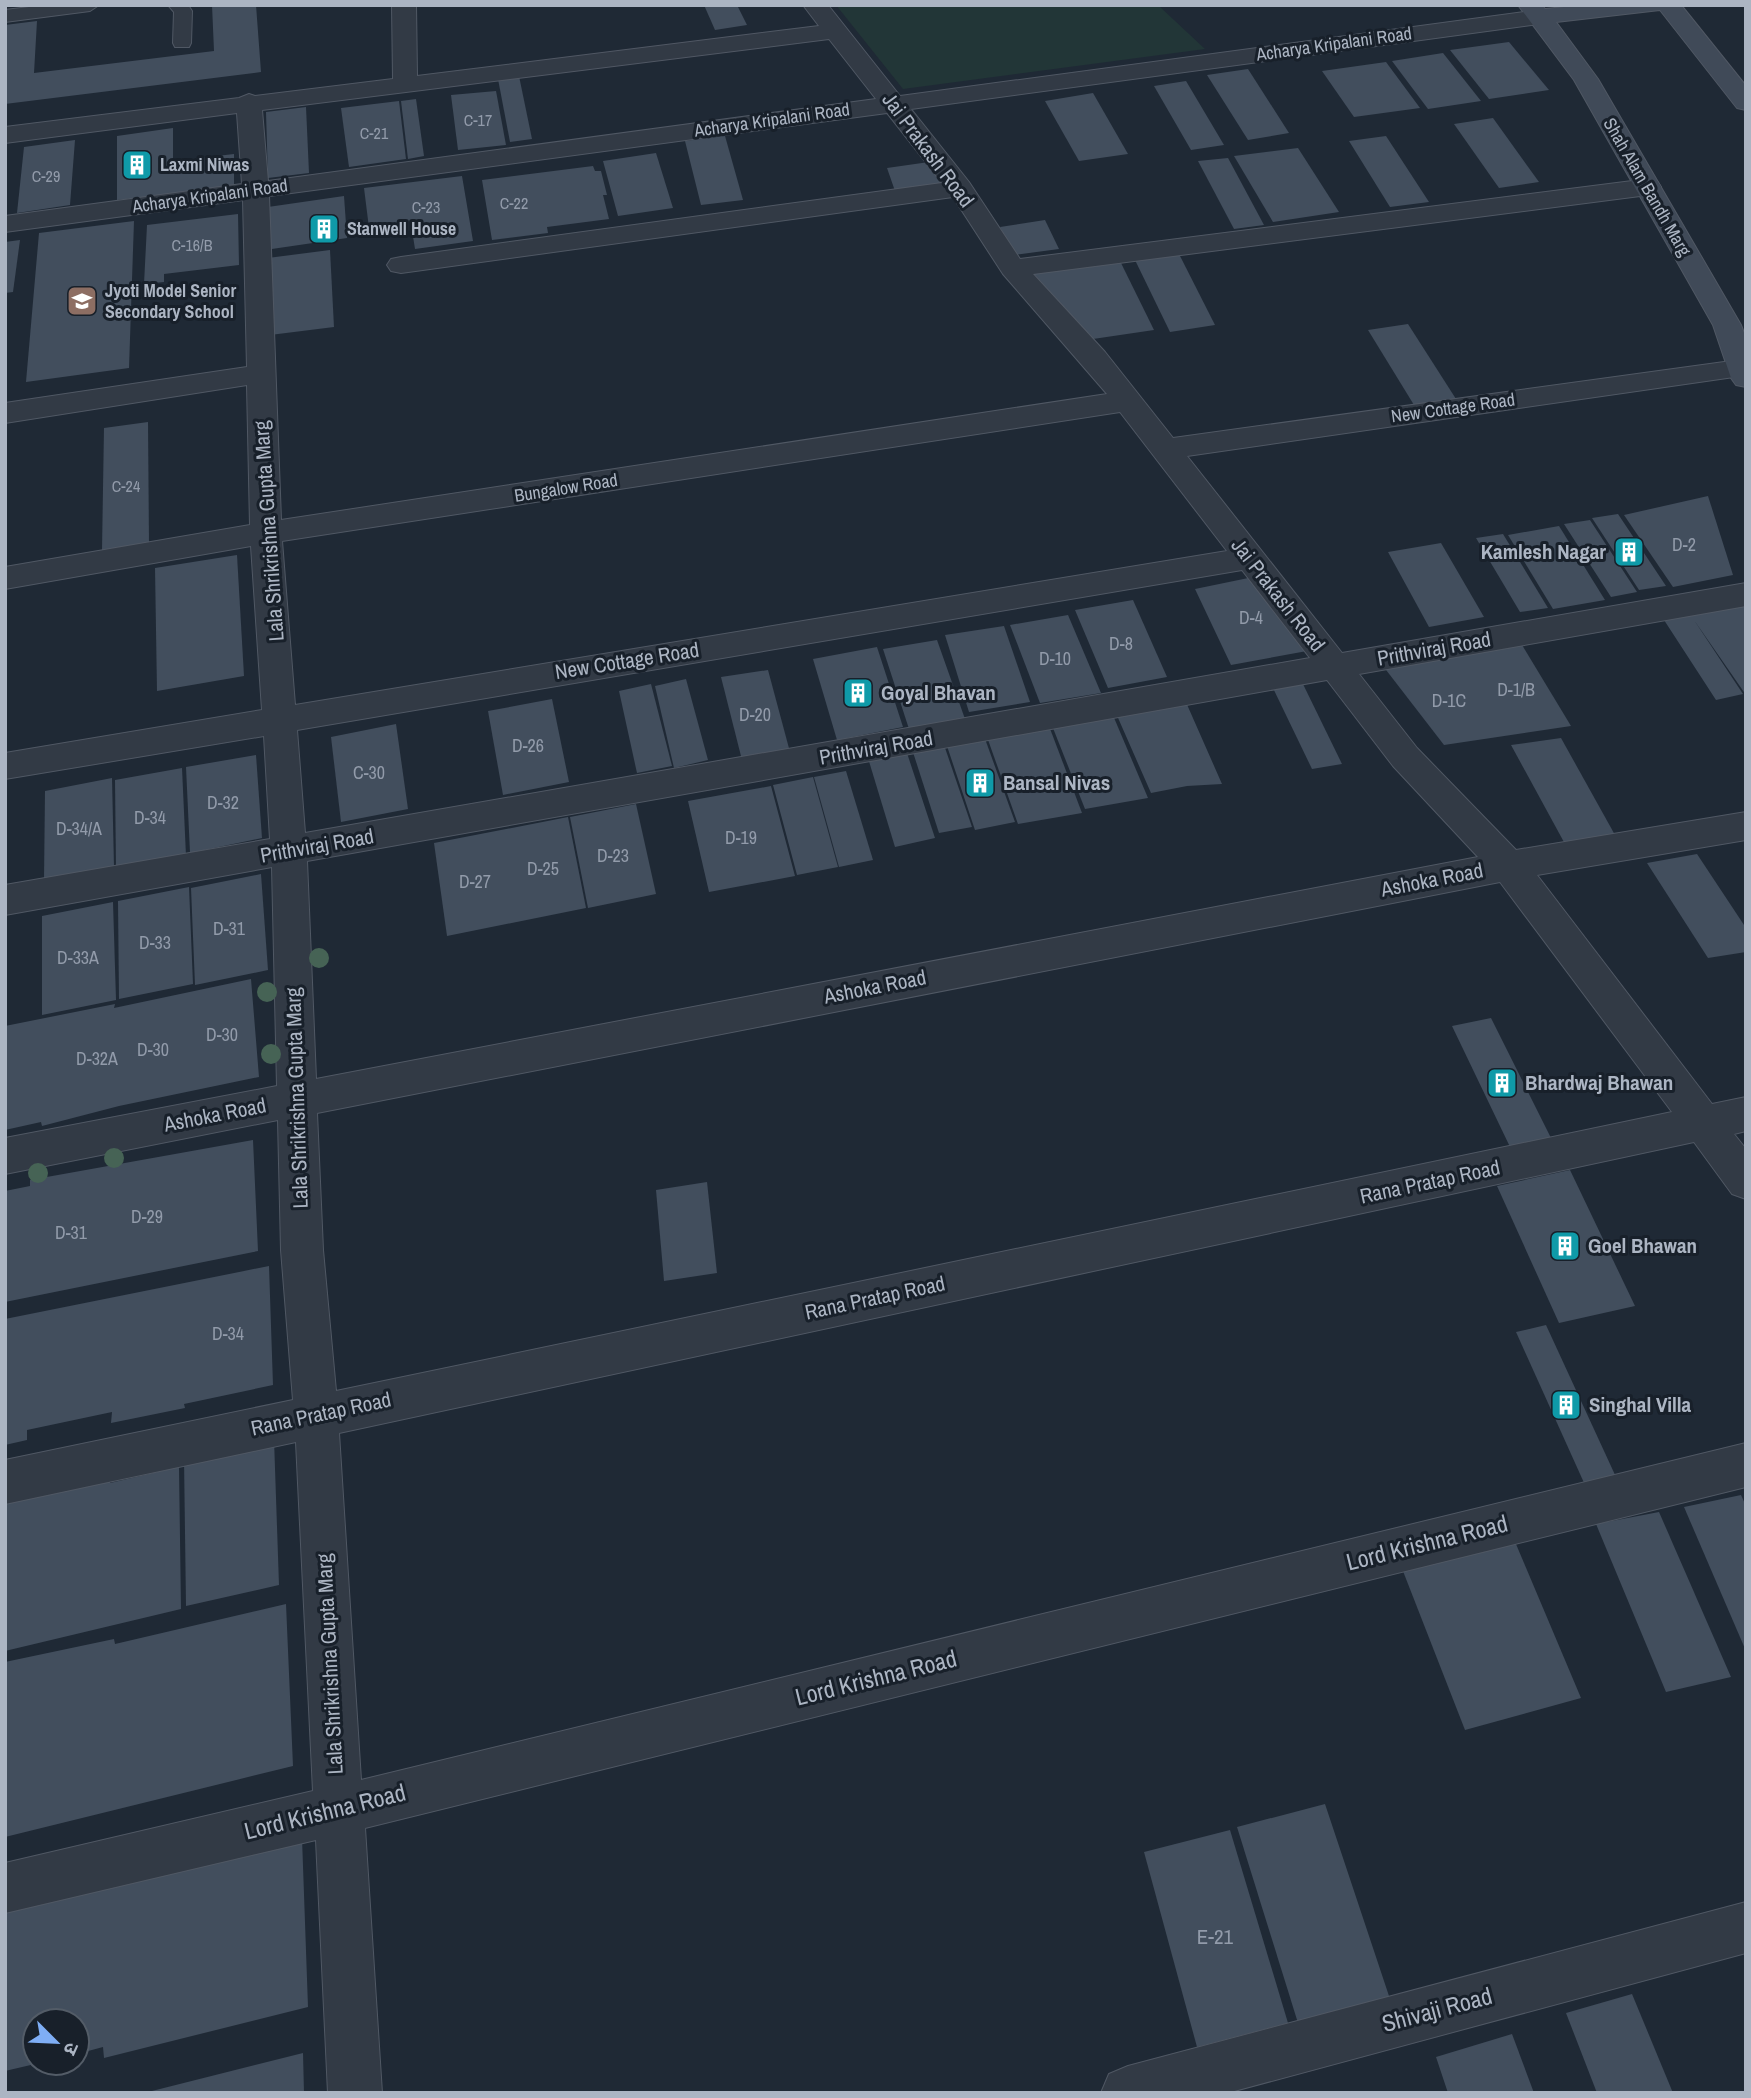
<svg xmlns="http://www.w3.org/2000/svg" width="1751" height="2098" viewBox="0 0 1751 2098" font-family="'Archivo Narrow','Noto Sans Devanagari',sans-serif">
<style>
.green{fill:#223637}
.building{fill:#424e5d}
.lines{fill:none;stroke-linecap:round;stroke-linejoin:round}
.lane-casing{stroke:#505864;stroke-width:2}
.street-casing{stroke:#505864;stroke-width:2}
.secondary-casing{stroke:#505864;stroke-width:2}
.lane{fill:#323a45;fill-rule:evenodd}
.street{fill:#323a45;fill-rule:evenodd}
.secondary{fill:#404a58;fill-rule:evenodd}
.tree{fill:#466355}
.labels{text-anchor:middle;stroke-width:6;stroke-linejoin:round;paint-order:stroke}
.far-number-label{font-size:16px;fill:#929baa}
.far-street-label{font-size:18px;fill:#acb5c3;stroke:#18202a}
.far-poi-label{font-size:18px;font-weight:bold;fill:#acb5c3;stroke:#18202a;text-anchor:start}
.number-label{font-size:18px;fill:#929baa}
.street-label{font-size:21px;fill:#acb5c3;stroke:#18202a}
.poi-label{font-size:21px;font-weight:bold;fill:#acb5c3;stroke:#18202a;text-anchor:start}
.near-number-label{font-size:21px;fill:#929baa}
.near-street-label{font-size:24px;fill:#acb5c3;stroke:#18202a}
</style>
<rect width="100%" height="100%" fill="#1f2935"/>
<polygon class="green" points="836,5 1158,5 1205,49 903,89"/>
<g class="building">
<polygon points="212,5 256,5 261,72 5,104 5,25 37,21 34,73 214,51"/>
<polygon points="704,5 737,5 747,25 715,30"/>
<polygon points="1509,42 1549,90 1489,99 1450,50"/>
<polygon points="1443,53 1481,101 1428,109 1392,61"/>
<polygon points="1386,62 1420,108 1354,117 1322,71"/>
<polygon points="1248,69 1289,133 1248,140 1207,75"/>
<polygon points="519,76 532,139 510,142 498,79"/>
<polygon points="1186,81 1224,145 1191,150 1154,86"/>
<polygon points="496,91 506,145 458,150 451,95"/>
<polygon points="1093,93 1128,154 1079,161 1045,101"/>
<polygon points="416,99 424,156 408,159 401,101"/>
<polygon points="399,101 406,159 349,167 341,108"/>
<polygon points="306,107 309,173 268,178 266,112"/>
<polygon points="1493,118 1539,182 1499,188 1454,124"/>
<polygon points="173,128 173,161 234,154 234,187 117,200 117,136"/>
<polygon points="725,136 743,200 701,205 685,141"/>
<polygon points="1386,136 1429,202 1390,207 1349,141"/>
<polygon points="75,140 70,205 17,213 24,147"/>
<polygon points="1298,148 1339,212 1273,222 1234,156"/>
<polygon points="656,153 673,208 618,216 603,161"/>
<polygon points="1228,158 1264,225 1234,229 1198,161"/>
<polygon points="929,162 946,183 895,191 887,168"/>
<polygon points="593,166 595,171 601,171 607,195 603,195 609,219 547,227 548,233 492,240 482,180"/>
<polygon points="462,176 473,241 415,249 412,230 370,236 364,188"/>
<polygon points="344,196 347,238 265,250 261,208"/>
<polygon points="238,214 239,265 164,274 164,282 144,284 147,225"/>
<polygon points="1045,220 1059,249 1014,255 1000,227"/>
<polygon points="134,221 129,368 26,382 39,233"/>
<polygon points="20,240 13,292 5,293 5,242"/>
<polygon points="330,250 334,327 262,336 260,259"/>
<polygon points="1179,254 1215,325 1170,332 1135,260"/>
<polygon points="1121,263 1154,330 1093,339 1034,274"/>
<polygon points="1408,324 1456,399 1414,405 1368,330"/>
<polygon points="148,422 149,543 102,550 104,428"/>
<polygon points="1708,496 1733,575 1673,587 1624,515"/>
<polygon points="1618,514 1666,586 1639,590 1592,518"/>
<polygon points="1590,520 1637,592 1611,597 1564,524"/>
<polygon points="1559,526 1605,600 1553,609 1508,535"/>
<polygon points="1503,534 1548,608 1520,612 1476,538"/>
<polygon points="1441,543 1484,617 1429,627 1388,552"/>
<polygon points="237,555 244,676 157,691 155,568"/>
<polygon points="1258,576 1318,649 1231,665 1195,589"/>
<polygon points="1133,600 1167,677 1108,688 1075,610"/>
<polygon points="1746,602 1746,695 1694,620 1743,694 1716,700 1664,620"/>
<polygon points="1068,615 1101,693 1040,703 1010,625"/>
<polygon points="1004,626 1030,702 969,712 945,635"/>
<polygon points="937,640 965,719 909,729 883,649"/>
<polygon points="1522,645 1571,726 1444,745 1383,666"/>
<polygon points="877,647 903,727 837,740 813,659"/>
<polygon points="768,670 790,752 742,760 721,677"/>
<polygon points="686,679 708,760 674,768 655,686"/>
<polygon points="1301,680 1342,764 1312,769 1272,686"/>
<polygon points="651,684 672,766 637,773 619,691"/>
<polygon points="552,699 569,782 503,795 488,711"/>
<polygon points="1185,700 1222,784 1187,786 1151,793 1115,711"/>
<polygon points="1112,713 1148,798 1085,809 1051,723"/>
<polygon points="396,724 408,809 341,822 331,737"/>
<polygon points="1049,726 1082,813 1018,824 987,737"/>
<polygon points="984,736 1015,822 975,830 946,743"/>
<polygon points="1561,738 1615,835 1565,844 1511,745"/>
<polygon points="942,739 972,827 939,833 911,746"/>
<polygon points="906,750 935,838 895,847 868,758"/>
<polygon points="256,755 262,838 190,853 186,767"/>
<polygon points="182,768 186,856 116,869 115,780"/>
<polygon points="846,771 873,860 839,867 814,777"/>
<polygon points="813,777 838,867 797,875 773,785"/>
<polygon points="112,778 114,867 44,880 45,791"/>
<polygon points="771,786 795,876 709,892 688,801"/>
<polygon points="636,804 656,894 588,908 570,817"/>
<polygon points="568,817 586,908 447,936 434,843"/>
<polygon points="1697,854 1746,928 1746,952 1708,958 1647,863"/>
<polygon points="261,874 268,970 195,985 191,888"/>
<polygon points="189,887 193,984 119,999 118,901"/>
<polygon points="113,902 116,1000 42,1015 42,916"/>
<polygon points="251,979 259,1077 119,1106 42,1126 41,1122 5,1130 5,1026 115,1004 114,1008"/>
<polygon points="1491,1018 1552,1140 1511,1149 1452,1026"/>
<polygon points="253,1140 258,1251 5,1302 5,1191 30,1186 30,1180"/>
<polygon points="1570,1170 1635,1306 1559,1323 1497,1186"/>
<polygon points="707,1182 717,1273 664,1281 656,1190"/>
<polygon points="269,1266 273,1385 184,1404 185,1408 111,1423 112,1412 27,1430 27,1440 5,1445 5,1319"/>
<polygon points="1546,1325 1616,1477 1585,1485 1516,1332"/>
<polygon points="274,1439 279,1585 186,1606 184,1458"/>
<polygon points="179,1467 181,1609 5,1651 5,1500 110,1476 110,1483"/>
<polygon points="1741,1495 1746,1506 1746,1651 1684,1507"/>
<polygon points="1659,1512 1731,1677 1666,1692 1596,1524"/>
<polygon points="1513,1537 1581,1698 1465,1730 1401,1566"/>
<polygon points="286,1604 293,1766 5,1837 5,1662 114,1639 115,1644"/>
<polygon points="1325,1804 1390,1999 1298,2023 1237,1827"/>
<polygon points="1230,1830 1288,2023 1197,2047 1144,1852"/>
<polygon points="302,1838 308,2007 104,2058 103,2047 77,2054 77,2021 35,2021 35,2064 5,2071 5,1909"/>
<polygon points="1632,1994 1673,2093 1597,2093 1566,2013"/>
<polygon points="1512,2034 1534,2093 1448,2093 1436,2057"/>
<polygon points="303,2053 304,2093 148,2093 148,2092"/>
</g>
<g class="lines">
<g class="lane-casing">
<g id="lane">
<polygon points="45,5 99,5 90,11 5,22 5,10"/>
<polygon points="168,5 188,5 192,11 191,43 189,47 175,47 173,43 174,12"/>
</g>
</g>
<g class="street-casing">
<g id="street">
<path d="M392,5H416L417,76L819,26L803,5H828L900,96L1539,10L1547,12L1551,17L1547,22L1539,24L911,109L969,182L1020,259L1648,179L1657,181L1661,187L1657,193L1648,195L1033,274L1105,352L1173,438L1746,359V375L1741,376L1187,456L1342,653L1746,583V606L1359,674L1417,748L1516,850L1746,812V840L1537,875L1712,1104L1746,1097V1131L1734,1134L1746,1149V1199L1732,1194L1694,1142L339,1433L361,1780L1746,1443V1487L365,1828L382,2093H328L316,1840L5,1913V1863L313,1791L296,1442L5,1504V1460L293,1400L281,1250L278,1120L5,1174V1138L277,1086L272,867L5,915V885L270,839L264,736L5,779V753L262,710L251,546L5,589V567L250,525L247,385L5,423V403L247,367L243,200L5,232V216L242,184L237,113L5,143V127L239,98L249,94L255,96L393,79ZM829,39L876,99L268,181L262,110ZM887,113L942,183L401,257L391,259L387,265L391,271L401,273L953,197L1003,274L1107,394L281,520L269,196ZM1120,412L1227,551L295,705L282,541ZM1242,570L1310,658L305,833L297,730ZM1327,680L1393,766L1478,857L316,1079L307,861ZM1500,882L1672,1112L336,1391L323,1250L317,1113Z"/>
<polygon points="1746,1902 1746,1953 1227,2093 1101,2093 1109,2074 1128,2066"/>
</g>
</g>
<g class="secondary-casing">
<polygon id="secondary" points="1518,5 1542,5 1545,9 1583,5 1681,5 1746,86 1746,110 1737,108 1660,10 1556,22 1598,79 1741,325 1746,338 1746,387 1736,385 1731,378 1713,325 1574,80"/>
</g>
<use href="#lane" class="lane"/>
<use href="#street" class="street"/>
<use href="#secondary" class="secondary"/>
</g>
<g class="tree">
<circle cx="319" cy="958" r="10"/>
<circle cx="267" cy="992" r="10"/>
<circle cx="271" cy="1054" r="10"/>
<circle cx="114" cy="1158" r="10"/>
<circle cx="38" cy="1173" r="10"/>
</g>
<defs>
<g id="building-square" transform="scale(1.575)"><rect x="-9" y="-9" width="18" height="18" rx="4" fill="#0f9aa8" stroke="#18202a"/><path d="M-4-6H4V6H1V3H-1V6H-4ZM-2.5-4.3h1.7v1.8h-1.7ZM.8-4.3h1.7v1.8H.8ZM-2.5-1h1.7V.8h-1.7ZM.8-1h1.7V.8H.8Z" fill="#fff"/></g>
<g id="school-square" transform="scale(1.575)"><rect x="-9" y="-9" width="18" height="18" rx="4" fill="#8d6e63" stroke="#18202a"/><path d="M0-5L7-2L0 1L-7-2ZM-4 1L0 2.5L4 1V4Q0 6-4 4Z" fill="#fff"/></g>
</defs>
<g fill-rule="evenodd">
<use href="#building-square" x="137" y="165"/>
<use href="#building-square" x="324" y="229"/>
<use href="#school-square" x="82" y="301"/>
<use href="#building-square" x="1629" y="552"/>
<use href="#building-square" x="858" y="693"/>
<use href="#building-square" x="980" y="783"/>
<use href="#building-square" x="1502" y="1083"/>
<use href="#building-square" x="1565" y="1246"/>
<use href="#building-square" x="1566" y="1405"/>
</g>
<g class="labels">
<g class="far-number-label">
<text x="478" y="126">C-17</text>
<text x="374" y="139">C-21</text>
<text x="46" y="182">C-29</text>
<text x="514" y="209">C-22</text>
<text x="426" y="213">C-23</text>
<text x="192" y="251">C-16/B</text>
<text x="126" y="492">C-24</text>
</g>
<g class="far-street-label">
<text transform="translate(1334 44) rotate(-8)" y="6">Acharya Kripalani Road</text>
<text transform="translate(772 120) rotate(-8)" y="6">Acharya Kripalani Road</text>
<text transform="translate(1647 187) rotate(60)" y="6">Shah Alam Bandh Marg</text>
<text transform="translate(210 196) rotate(-8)" y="6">Acharya Kripalani Road</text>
<text transform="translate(1453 408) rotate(-8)" y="6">New Cottage Road</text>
<text transform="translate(566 488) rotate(-9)" y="6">Bungalow Road</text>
</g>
<g class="far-poi-label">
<text x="160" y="171">Laxmi Niwas</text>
<text x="347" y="235">Stanwell House</text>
<text x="105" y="297">Jyoti Model Senior<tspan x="105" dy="21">Secondary School</tspan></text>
</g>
<g class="number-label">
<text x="1684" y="551">D-2</text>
<text x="1251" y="624">D-4</text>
<text x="1121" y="650">D-8</text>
<text x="1055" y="665">D-10</text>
<text x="1516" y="696">D-1/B</text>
<text x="1449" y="707">D-1C</text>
<text x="755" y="721">D-20</text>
<text x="528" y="752">D-26</text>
<text x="369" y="779">C-30</text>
<text x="223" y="809">D-32</text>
<text x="150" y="824">D-34</text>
<text x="79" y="835">D-34/A</text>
<text x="741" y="844">D-19</text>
<text x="613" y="862">D-23</text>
<text x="543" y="875">D-25</text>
<text x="475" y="888">D-27</text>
<text x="229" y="935">D-31</text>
<text x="155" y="949">D-33</text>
<text x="78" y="964">D-33A</text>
<text x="222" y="1041">D-30</text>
<text x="153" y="1056">D-30</text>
<text x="97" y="1065">D-32A</text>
<text x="147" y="1223">D-29</text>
<text x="71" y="1239">D-31</text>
<text x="228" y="1340">D-34</text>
</g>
<g class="street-label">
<text transform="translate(928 150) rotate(53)" y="7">Jai Prakash Road</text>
<text transform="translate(269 531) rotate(-94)" y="7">Lala Shrikrishna Gupta Marg</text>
<text transform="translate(1278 595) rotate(52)" y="7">Jai Prakash Road</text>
<text transform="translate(1434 649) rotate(-10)" y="7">Prithviraj Road</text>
<text transform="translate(627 661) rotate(-9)" y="7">New Cottage Road</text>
<text transform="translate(876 748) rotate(-10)" y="7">Prithviraj Road</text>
<text transform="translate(317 846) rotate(-10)" y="7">Prithviraj Road</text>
<text transform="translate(1432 880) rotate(-11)" y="7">Ashoka Road</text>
<text transform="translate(875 987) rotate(-11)" y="7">Ashoka Road</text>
<text transform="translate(297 1098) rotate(-92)" y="7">Lala Shrikrishna Gupta Marg</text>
<text transform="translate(215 1115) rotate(-11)" y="7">Ashoka Road</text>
<text transform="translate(1430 1182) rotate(-12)" y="7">Rana Pratap Road</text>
<text transform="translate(875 1298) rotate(-12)" y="7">Rana Pratap Road</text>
<text transform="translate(321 1414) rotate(-12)" y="7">Rana Pratap Road</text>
<text transform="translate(330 1664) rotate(-93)" y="7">Lala Shrikrishna Gupta Marg</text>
</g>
<g class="poi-label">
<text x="1606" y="559" text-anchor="end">Kamlesh Nagar</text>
<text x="881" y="700">Goyal Bhavan</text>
<text x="1003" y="790">Bansal Nivas</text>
<text x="1525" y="1090">Bhardwaj Bhawan</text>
<text x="1588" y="1253">Goel Bhawan</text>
<text x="1589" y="1412">Singhal Villa</text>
</g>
<g class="near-number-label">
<text x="1215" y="1944">E-21</text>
</g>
<g class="near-street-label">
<text transform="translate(1427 1543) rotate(-14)" y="8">Lord Krishna Road</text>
<text transform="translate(876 1678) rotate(-14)" y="8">Lord Krishna Road</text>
<text transform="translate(325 1812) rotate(-14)" y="8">Lord Krishna Road</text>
<text transform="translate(1437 2010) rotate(-15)" y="8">Shivaji Road</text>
</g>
</g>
<rect width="1751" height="2098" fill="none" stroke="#acb5c3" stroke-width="14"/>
<g transform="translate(56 2042) rotate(114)"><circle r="33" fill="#18202a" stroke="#535c67" stroke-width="2"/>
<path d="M0-5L12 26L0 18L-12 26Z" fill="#7faef5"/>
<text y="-10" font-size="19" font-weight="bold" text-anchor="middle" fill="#acb5c3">उ</text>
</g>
</svg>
